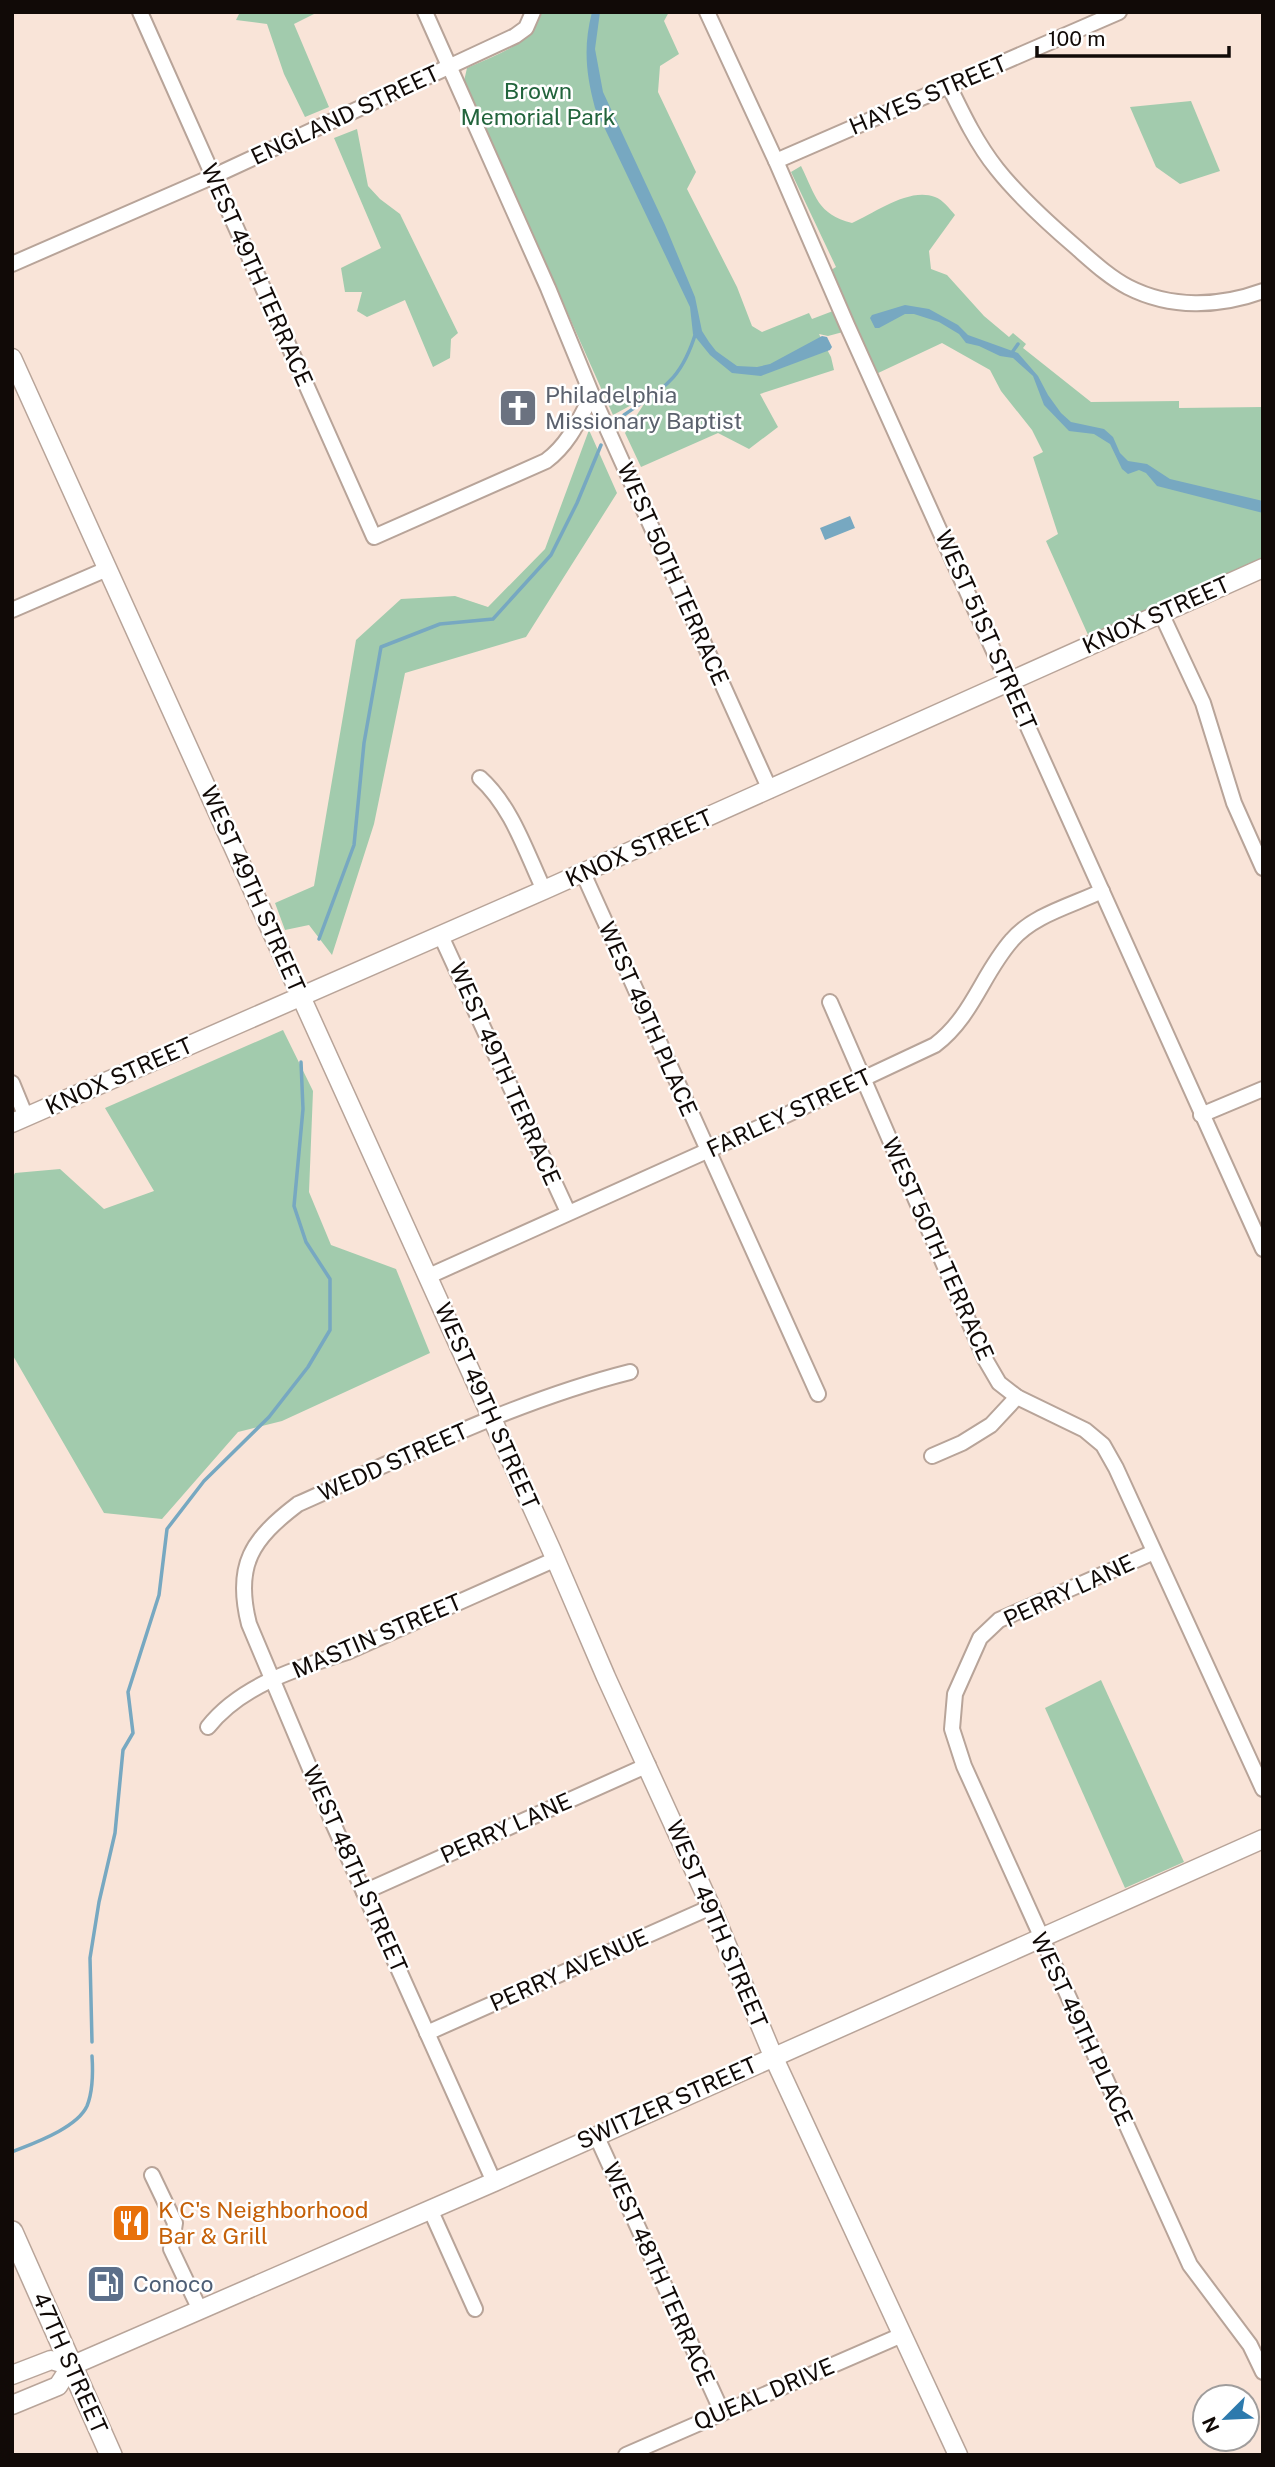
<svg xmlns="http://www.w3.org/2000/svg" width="1275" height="2467" viewBox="0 0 1275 2467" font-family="'Public Sans',sans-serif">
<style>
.green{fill:#a2cbad}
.water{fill:#77a8c1}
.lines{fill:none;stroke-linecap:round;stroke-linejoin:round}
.stream{stroke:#77a8c1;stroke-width:3.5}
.minor-casing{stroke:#b8a499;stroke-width:18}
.tertiary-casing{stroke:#b8a499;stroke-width:21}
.secondary-casing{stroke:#b8a499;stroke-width:24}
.minor{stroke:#fff;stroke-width:14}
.tertiary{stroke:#fff;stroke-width:18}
.secondary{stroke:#fff;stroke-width:21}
.labels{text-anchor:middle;stroke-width:5;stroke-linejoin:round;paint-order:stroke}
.park-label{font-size:23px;fill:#22643c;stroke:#fff}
.street-label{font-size:23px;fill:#110a07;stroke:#fff}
.worship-label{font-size:23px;fill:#5b616d;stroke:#fff;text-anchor:start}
.food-label{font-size:23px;fill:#c56008;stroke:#fff;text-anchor:start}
.service-label{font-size:23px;fill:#4e5e75;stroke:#fff;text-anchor:start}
</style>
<rect width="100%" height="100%" fill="#f9e4d8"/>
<g class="green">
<polygon points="240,12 318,12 294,24 329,107 305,117 284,74 267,24 236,20"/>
<path d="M542,12H669L664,21L679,54L660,66L658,92L696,172L687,189L737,287L752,326L762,332L809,313L812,319L833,311L843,332L828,336L819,334L831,357L834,370L760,394L778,427L749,449L718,433L641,467L625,433L650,395L613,415L464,81L467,68C497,54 532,45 542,12Z"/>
<polygon points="1191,101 1220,171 1180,184 1156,167 1130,107"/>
<polygon points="357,129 368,186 380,199 400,214 458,333 451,339 450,358 433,367 405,300 367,317 357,311 362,292 345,292 341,268 381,248 334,138"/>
<path d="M801,166C816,196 817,214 852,223C875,213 909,187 935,197C943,200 949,208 955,215L929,251L931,269L947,275L984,316L1009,337L1013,333L1026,344L1023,348L1091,402L1179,401V408L1263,407V559L1089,637L1046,541L1058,534L1033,457L1043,452L1032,430L1001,391L990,370L942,343L876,374L831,270L836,267L791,172Z"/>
<polygon points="589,430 617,493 526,637 405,673 374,824 332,955 309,925 285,930 275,903 314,886 356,640 401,599 455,596 488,607 545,549"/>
<polygon points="283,1030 313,1091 309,1192 331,1245 396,1269 430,1353 282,1421 238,1432 162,1519 104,1513 12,1354 12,1179 15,1173 60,1169 104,1209 154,1191 105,1108"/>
<polygon points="1101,1680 1184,1862 1125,1888 1045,1708"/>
</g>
<g class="water">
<path d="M592,12H600L595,49L603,92L665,225L695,297L702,331L709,342L716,351L737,366L757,367L770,364L822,336L827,337L832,347L830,350L761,376L732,373L710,355L693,334L690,307L595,108C586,74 583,47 592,12Z"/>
<polygon points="905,305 929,309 958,325 968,335 1018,353 1038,376 1048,395 1061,413 1071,422 1104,429 1113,437 1120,453 1128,461 1147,464 1170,479 1263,501 1263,513 1157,486 1146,473 1139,470 1128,474 1122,469 1110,444 1094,434 1069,431 1044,405 1033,376 1013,358 1000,356 979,346 966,343 959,334 939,322 914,314 905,314 879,328 875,328 870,318 872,315"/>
<polygon points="850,516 855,528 825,540 820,528"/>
</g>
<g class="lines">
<g class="stream">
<polyline points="1011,354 1018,344"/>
<path d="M624,415C664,387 681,381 696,332"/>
<polyline points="319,939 354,845 364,743 381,647 440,624 493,619 551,555 577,503 601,445"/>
<polyline points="92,2042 90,1958 99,1902 115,1833 123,1750 133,1733 128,1692 159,1595 167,1529 204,1481 269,1417 308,1367 330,1330 330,1279 306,1242 294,1206 303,1109 301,1062"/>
<path d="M12,2152C34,2143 77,2128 87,2106C93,2091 93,2071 92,2056"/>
</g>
<g class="minor-casing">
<g id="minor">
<path d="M140,12L374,537L546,461C569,444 579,420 592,395"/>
<polyline points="425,12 548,288 592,395 770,790"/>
<polyline points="707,12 776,161 847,325 1263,1249"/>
<path d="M949,86C963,115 977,144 997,169C1020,198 1049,224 1077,248C1093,262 1109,277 1128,287C1171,309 1219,307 1263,291"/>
<polyline points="776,161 1119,12"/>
<polyline points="12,264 214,176 515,36 526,28 533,12"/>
<polyline points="12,610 107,569"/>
<polyline points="1161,613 1203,703 1234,803 1263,868"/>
<path d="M480,778C512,807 526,852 544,890"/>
<polyline points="583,873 818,1394"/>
<polyline points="441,936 568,1212"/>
<polyline points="830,1002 985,1359 999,1383 1017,1397 1085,1430 1103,1445 1116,1468 1263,1789"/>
<polyline points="12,1083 26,1117"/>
<polyline points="1201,1115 1263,1089"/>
<path d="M429,1276L769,1123L935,1045C973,1016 982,974 1012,940C1033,915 1073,905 1102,891"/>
<polyline points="932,1456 962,1443 991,1425 1017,1397"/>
<polyline points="1154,1552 999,1620 980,1638 955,1694 952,1729 964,1766 1190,2265 1250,2345 1263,2372"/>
<path d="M208,1727C241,1685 298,1668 347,1652L556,1559"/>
<polyline points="364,1892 648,1765"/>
<polyline points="427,2033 711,1907"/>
<polyline points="596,2135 722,2412"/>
<polyline points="152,2175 175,2223 171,2249 200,2310"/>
<path d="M494,2182L332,1821L249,1624C234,1565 252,1539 298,1504C406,1456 515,1401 630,1372"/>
<polyline points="430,2209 475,2309"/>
<polyline points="626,2455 902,2335"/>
</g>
</g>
<g class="tertiary-casing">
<g id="tertiary">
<polyline points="12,358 551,1549 606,1677 711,1907 773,2056 958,2455"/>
<polyline points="12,1123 544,890 1263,568"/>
<polyline points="71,2366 494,2182 1263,1839"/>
<polyline points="12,2375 51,2360 71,2366"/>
<polyline points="12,2405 58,2386 71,2366"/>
</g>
</g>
<g class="secondary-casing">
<polyline id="secondary" points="12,2232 111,2455"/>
</g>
<use href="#minor" class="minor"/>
<use href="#tertiary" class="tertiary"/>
<use href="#secondary" class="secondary"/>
</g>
<defs>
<g id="church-square" transform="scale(2.0125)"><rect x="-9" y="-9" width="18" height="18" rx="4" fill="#6b7280" stroke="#fff"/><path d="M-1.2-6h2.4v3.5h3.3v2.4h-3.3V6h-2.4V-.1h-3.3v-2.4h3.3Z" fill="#fff"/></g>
<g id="restaurant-square" transform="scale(2.0125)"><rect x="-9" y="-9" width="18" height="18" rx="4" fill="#e8710a" stroke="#fff"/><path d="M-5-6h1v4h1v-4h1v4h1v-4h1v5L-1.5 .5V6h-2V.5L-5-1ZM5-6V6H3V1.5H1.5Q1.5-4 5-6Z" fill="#fff"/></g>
<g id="fuel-square" transform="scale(2.0125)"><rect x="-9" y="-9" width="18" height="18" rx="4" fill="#5c6f8a" stroke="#fff"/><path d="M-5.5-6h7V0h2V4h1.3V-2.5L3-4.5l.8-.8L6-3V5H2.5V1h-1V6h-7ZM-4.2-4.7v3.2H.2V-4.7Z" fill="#fff"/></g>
</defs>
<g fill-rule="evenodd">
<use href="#church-square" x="518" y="408"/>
<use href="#restaurant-square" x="131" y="2223"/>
<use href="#fuel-square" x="106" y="2284"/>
</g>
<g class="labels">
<g class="park-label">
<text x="538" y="99">Brown<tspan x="538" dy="26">Memorial Park</tspan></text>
</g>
<g class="street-label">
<text transform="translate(928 95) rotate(-23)" y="8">HAYES STREET</text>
<text transform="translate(345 115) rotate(-25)" y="8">ENGLAND STREET</text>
<text transform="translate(257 275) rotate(66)" y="8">WEST 49TH TERRACE</text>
<text transform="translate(673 574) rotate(66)" y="8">WEST 50TH TERRACE</text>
<text transform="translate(1156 615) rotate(-24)" y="8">KNOX STREET</text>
<text transform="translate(986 630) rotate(66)" y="8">WEST 51ST STREET</text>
<text transform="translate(639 848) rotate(-24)" y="8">KNOX STREET</text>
<text transform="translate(253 889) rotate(66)" y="8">WEST 49TH STREET</text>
<text transform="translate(648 1019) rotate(66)" y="8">WEST 49TH PLACE</text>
<text transform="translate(505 1074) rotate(66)" y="8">WEST 49TH TERRACE</text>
<text transform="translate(119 1076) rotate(-24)" y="8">KNOX STREET</text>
<text transform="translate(789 1113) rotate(-25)" y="8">FARLEY STREET</text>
<text transform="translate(938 1249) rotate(66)" y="8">WEST 50TH TERRACE</text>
<text transform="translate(487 1406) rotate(66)" y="8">WEST 49TH STREET</text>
<text transform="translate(393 1462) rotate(-24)" y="8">WEDD STREET</text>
<text transform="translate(1069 1591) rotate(-25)" y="8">PERRY LANE</text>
<text transform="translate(377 1636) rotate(-23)" y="8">MASTIN STREET</text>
<text transform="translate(506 1828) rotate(-24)" y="8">PERRY LANE</text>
<text transform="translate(355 1869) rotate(66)" y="8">WEST 48TH STREET</text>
<text transform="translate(717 1924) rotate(67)" y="8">WEST 49TH STREET</text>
<text transform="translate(569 1970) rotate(-24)" y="8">PERRY AVENUE</text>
<text transform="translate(1082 2029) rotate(65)" y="8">WEST 49TH PLACE</text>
<text transform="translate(667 2103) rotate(-24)" y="8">SWITZER STREET</text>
<text transform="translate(659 2274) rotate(66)" y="8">WEST 48TH TERRACE</text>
<text transform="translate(70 2363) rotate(66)" y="8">47TH STREET</text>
<text transform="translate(764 2394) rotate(-23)" y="8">QUEAL DRIVE</text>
</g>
<g class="worship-label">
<text x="545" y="403">Philadelphia<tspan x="545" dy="26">Missionary Baptist</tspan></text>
</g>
<g class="food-label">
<text x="158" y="2218">K C's Neighborhood<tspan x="158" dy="26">Bar &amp; Grill</tspan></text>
</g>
<g class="service-label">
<text x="133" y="2292">Conoco</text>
</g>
</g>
<rect width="1275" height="2467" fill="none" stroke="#110a07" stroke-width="28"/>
<g transform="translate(1226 2418) rotate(246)"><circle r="33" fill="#ffffff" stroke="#a09d9c" stroke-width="2"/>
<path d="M0-5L12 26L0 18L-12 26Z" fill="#2d7aad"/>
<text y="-10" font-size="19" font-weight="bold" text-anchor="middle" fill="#110a07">N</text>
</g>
<path d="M1037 46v10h192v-10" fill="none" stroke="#110a07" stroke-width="3.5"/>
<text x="1048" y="46" font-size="21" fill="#110a07" stroke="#ffffff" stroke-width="5" paint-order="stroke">100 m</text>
</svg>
